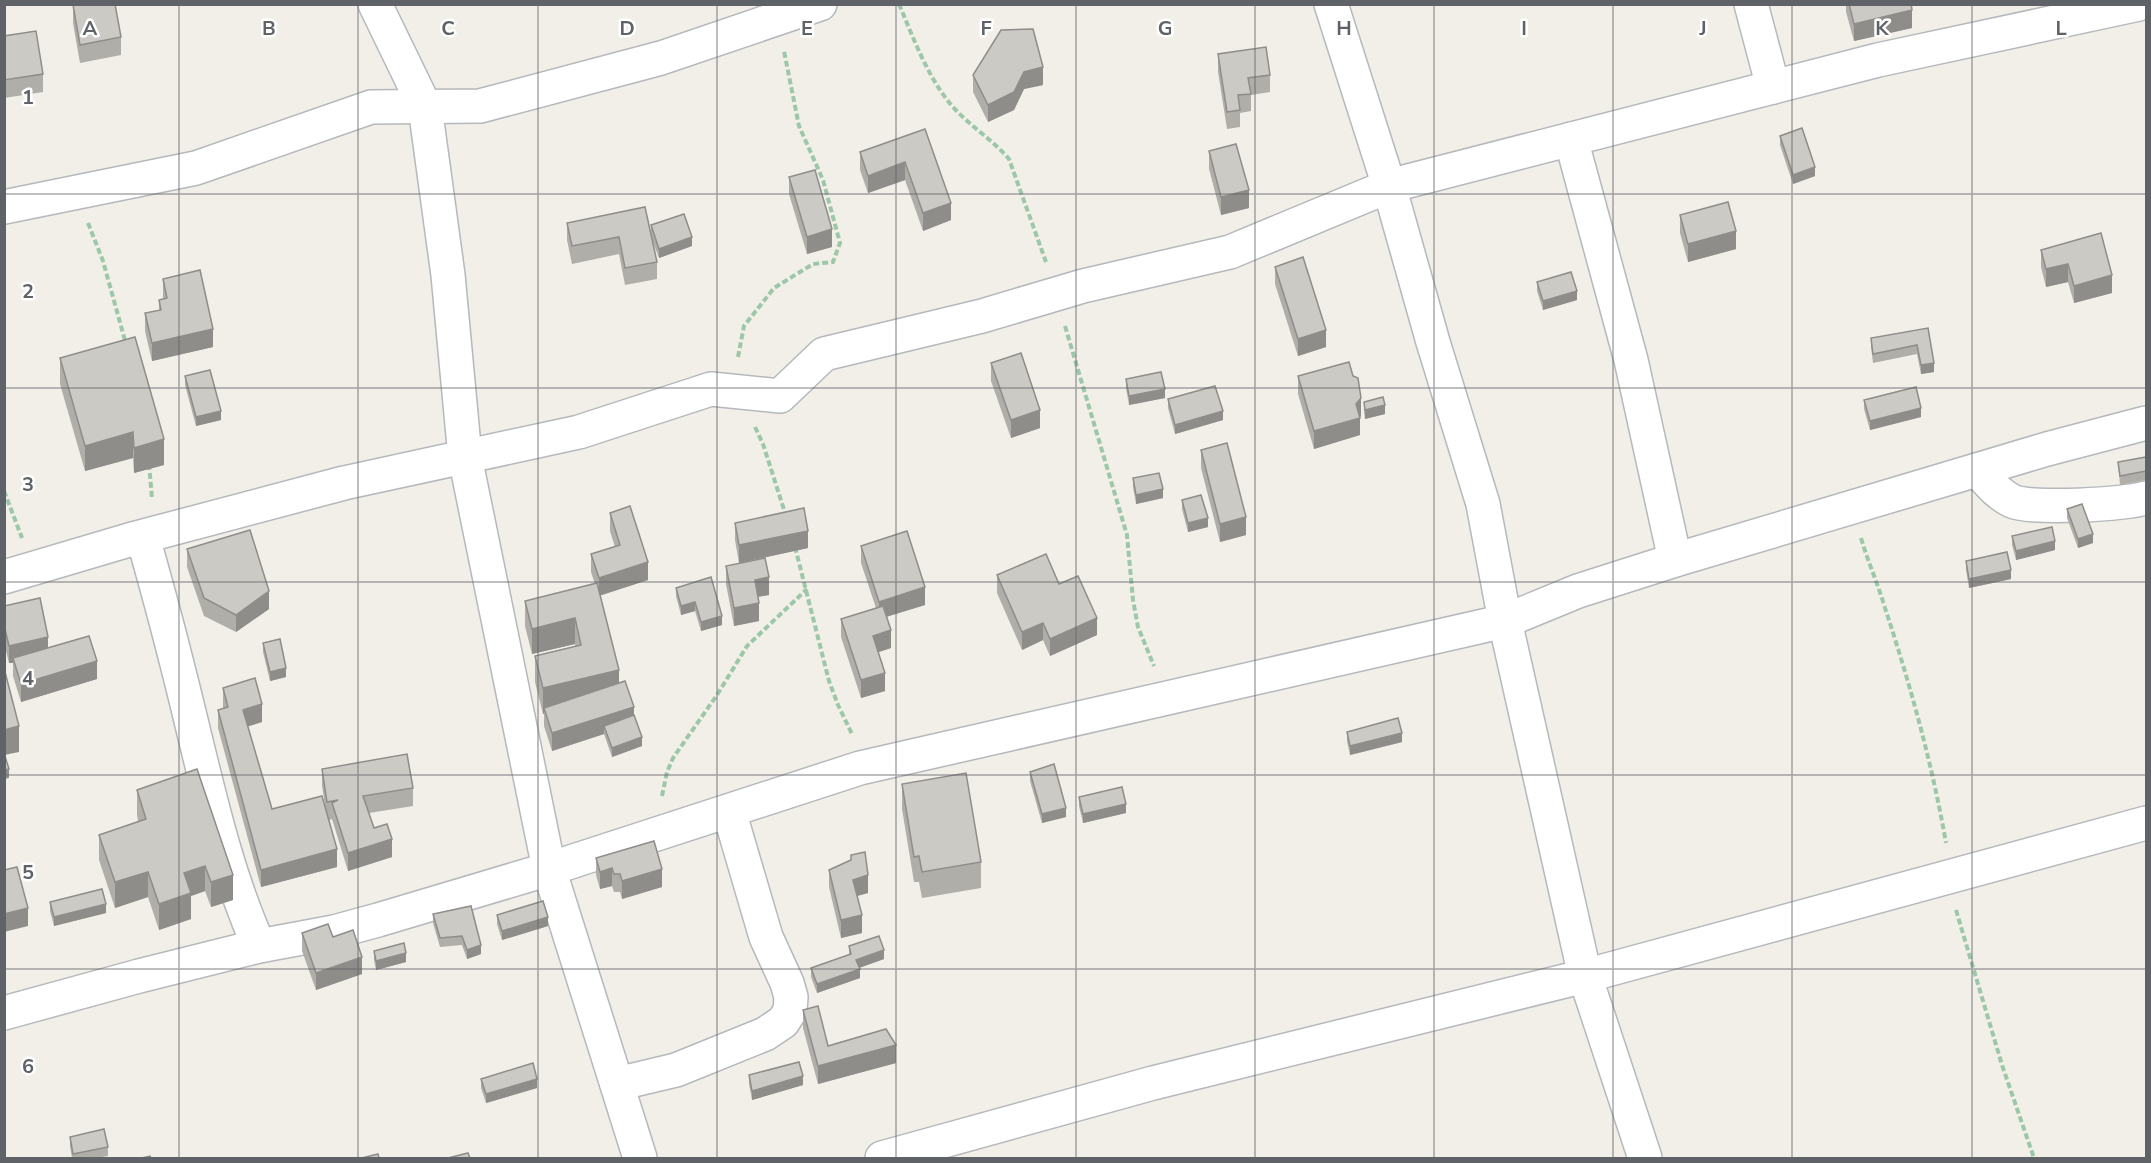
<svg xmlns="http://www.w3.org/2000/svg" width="2151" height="1163" viewBox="0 0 2151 1163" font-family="'Nunito Sans',sans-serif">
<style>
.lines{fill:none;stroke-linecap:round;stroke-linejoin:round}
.minor-casing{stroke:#b5b8bc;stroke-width:36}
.path{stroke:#9cc7a9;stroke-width:4;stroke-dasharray:6 3;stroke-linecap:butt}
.minor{stroke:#fff;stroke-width:33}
.wall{fill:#afaea9}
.shaded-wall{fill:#8f8d8a}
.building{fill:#cccac5;stroke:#8f8d8a;stroke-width:1.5}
.grid{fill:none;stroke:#5f6368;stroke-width:1.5;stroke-opacity:0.55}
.grid-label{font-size:20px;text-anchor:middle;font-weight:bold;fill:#5f6368;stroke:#fff;stroke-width:5;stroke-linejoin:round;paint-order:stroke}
</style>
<rect width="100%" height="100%" fill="#f1efe8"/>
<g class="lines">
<g class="minor-casing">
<g id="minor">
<polyline points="375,4 425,107 448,275 465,457 549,869 640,1158"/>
<polyline points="1331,4 1389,186 1433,342 1483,504 1505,621 1585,976 1645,1158"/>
<polyline points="1751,4 1773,87"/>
<polyline points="1571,139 1631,360 1675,560"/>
<polyline points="4,207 196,168 371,107 480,106 661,58 820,4"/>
<path d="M1977,470C1988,481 1997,494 2012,501C2032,510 2124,504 2146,498"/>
<path d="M143,538C162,604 179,670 195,737C212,807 229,879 259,946"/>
<polyline points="4,577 129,540 344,483 579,432 711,389 780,396 824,354 982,316 1083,286 1230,252 1389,186 1878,60 2139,4"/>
<polyline points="4,1013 139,976 259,946 334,932 378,920 549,869 860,768 1505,621 1578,591 1675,560 2047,449 2146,423"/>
<polyline points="617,1084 676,1070 765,1034 783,1022 790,1011 791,997 787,983 766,937 729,811"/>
<polyline points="882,1158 1153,1083 1585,976 2146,823"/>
</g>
</g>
<g class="path">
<path d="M899,4C913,37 926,73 948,101C965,123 991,138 1009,159L1046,262"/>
<polyline points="88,223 103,261 126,344"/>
<polyline points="1065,326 1127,535 1133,600 1138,627 1154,666"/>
<polyline points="738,357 744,326 774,288 813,264 833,262 840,243 823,180 799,126 784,51"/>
<polyline points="755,427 763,444 786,516"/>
<polyline points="149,464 152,498"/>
<polyline points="4,491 22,538"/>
<path d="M1861,538C1868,562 1878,584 1885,608C1910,684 1932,763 1946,843"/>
<polyline points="795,547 829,681 838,705 852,734"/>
<polyline points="662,796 667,772 673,758 717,695 747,646 807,589"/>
<polyline points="1956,910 2002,1065 2034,1158"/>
</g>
<use href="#minor" class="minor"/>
</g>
<g class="wall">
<polygon points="1846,4 1911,4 1912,28 1854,41 1846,12"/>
<polygon points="73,5 121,37 121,55 80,63 73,23"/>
<polygon points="4,36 43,74 43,92 4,98"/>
<polygon points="1218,54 1270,75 1270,92 1251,95 1251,111 1240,113 1240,127 1227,129 1218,72"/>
<polygon points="973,75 1043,85 1024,89 1014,110 988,122 973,92"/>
<polygon points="925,129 951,220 923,231 905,180 868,193 860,170 860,152"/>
<polygon points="1780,136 1815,176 1793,184 1780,145"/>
<polygon points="1209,151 1249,208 1221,215 1209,169"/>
<polygon points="789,177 832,247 807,254 789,194"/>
<polygon points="1680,215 1736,249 1688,262 1680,233"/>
<polygon points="567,223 651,232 651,225 692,246 659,258 651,237 657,262 657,279 625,285 619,254 572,264 567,240"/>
<polygon points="2041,250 2112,293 2074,303 2068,282 2046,287 2041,267"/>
<polygon points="1275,267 1326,347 1298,356 1275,284"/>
<polygon points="163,279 213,347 152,361 145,331 145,313 159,310 159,300 163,299"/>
<polygon points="1537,282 1577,300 1543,310 1537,291"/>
<polygon points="1928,328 1934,372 1921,374 1917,354 1873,363 1871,347 1871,338"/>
<polygon points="60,358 164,465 134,473 133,458 85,471 60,384"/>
<polygon points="991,363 1040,428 1011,438 991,381"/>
<polygon points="185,376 221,420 196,426 185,385"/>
<polygon points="1298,376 1361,416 1360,417 1360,435 1314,449 1298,394"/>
<polygon points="1126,379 1165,398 1129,405 1126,388"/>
<polygon points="1168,399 1223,420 1175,434 1168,408"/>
<polygon points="1864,400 1921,417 1870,430 1864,409"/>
<polygon points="1364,402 1385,414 1365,419 1364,411"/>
<polygon points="1201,450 1246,535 1220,542 1201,468"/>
<polygon points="2146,457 2146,480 2120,485 2118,462"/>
<polygon points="1133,478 1163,498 1136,504 1133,487"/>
<polygon points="1182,500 1208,527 1188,532 1182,509"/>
<polygon points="2067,509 2093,543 2078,548 2067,518"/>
<polygon points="610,513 648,580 600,595 619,683 634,715 642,746 612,757 604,734 552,751 544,726 544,714 543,714 535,682 535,656 575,646 575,644 532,654 525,626 525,601 595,584 591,572 591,554 615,547 610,531"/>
<polygon points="735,523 808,548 739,563 735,540"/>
<polygon points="2012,536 2055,550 2016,560 2012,545"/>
<polygon points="861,546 925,605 886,617 891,648 878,652 885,691 861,698 841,637 841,619 876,608 861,563"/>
<polygon points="187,549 269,609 236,632 204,616 187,567"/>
<polygon points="1966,561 2011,579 1969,588 1966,570"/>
<polygon points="726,566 769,595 758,597 759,621 734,626 726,584"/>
<polygon points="997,575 1059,584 1097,635 1050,656 1043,640 1022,650 997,593"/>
<polygon points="676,588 722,625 701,631 695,611 681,615 676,596"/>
<polygon points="4,606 48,648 97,679 21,702 13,676 13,663 9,663 4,643"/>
<polygon points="263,643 286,677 270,681 263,652"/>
<polygon points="223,688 262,722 248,726 272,809 325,805 322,786 322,769 413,788 413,806 369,813 374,828 392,857 348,871 332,819 329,820 337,867 261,887 218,728 218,710 223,708"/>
<polygon points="1347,732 1402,742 1350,755 1347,741"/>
<polygon points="197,769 233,900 211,907 205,891 191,896 191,919 159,930 148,897 115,908 99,860 99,835 138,821 137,815 137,790"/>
<polygon points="1030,772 1066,817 1042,823 1030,781"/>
<polygon points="902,784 981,862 981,888 922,898 919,882 914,882 902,809"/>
<polygon points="1079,797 1126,813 1083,823 1079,806"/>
<polygon points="596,858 662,887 622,899 620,892 614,892 612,886 600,889 596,875"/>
<polygon points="851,860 868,893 857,896 862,933 841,938 829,887 829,870"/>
<polygon points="50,902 106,913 54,926 50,911"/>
<polygon points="471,906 481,954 467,959 462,945 440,947 433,923 433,914"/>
<polygon points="497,915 548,926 502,940 497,924"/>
<polygon points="302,933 333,937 362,974 316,990 302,951"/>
<polygon points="849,946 884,959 859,968 860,978 817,993 811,977 811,968 849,955"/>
<polygon points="374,951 406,962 376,970 374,960"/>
<polygon points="803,1010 828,1046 896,1063 818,1084 803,1028"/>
<polygon points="749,1075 803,1085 752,1100 749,1084"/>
<polygon points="481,1079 537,1088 486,1103 481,1088"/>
<polygon points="70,1137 108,1147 108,1156 96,1158 72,1158 70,1146"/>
</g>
<g class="shaded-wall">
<polygon points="1912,10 1912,28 1854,41 1854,24"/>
<polygon points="1043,67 1043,85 1024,89 1014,110 988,122 988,105 1024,72"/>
<polygon points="905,162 905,180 868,193 868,176"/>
<polygon points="1815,167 1815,176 1793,184 1793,175"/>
<polygon points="1249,190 1249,208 1221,215 1221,197"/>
<polygon points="951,203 951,220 923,231 923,213"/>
<polygon points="832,229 832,247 807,254 807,237"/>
<polygon points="1736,231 1736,249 1688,262 1688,244"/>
<polygon points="692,237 692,246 659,258 659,249"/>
<polygon points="2068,264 2068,282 2046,287 2046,269"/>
<polygon points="2112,275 2112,293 2074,303 2074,286"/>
<polygon points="1577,291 1577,300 1543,310 1543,301"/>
<polygon points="213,329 213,347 152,361 152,343"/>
<polygon points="1326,330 1326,347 1298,356 1298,339"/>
<polygon points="1934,363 1934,372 1921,374 1921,365"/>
<polygon points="1165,389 1165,398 1129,405 1129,396"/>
<polygon points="1361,398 1361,416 1359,418 1360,418 1360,435 1314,449 1314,431 1356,404"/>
<polygon points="1385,405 1385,414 1365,419 1365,410"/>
<polygon points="1921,408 1921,417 1870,430 1870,421"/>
<polygon points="1040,410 1040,428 1011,438 1011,420"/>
<polygon points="221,411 221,420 196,426 196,417"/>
<polygon points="1223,411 1223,420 1175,434 1175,425"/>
<polygon points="133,432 133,458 85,471 85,446"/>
<polygon points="164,439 164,465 134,473 134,448"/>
<polygon points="1163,489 1163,498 1136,504 1136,495"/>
<polygon points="1246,517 1246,535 1220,542 1220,524"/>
<polygon points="1208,518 1208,527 1188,532 1188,523"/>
<polygon points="808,531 808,548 739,563 739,545"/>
<polygon points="2093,534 2093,543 2078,548 2078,539"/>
<polygon points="2055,541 2055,550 2016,560 2016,551"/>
<polygon points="648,562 648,580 599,596 599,578"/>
<polygon points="2011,570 2011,579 1969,588 1969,579"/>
<polygon points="769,577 769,595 755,597 755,580"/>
<polygon points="925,587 925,605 879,619 879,602"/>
<polygon points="269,591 269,609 236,632 236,615"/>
<polygon points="695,602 695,611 681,615 681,606"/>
<polygon points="759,603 759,621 734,626 734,608"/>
<polygon points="722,616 722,625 701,631 701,622"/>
<polygon points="575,618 575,644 532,654 532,629"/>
<polygon points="1097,618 1097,635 1050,656 1050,639"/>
<polygon points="1043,623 1043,640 1022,650 1022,632"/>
<polygon points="891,630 891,648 873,654 873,636"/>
<polygon points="48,637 48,655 13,658 13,663 9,663 9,646"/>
<polygon points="97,661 97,679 21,702 21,684"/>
<polygon points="286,668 286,677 270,681 270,672"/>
<polygon points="619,670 619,695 544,708 544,714 543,714 543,688"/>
<polygon points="885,673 885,691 861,698 861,680"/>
<polygon points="262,704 262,722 243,728 243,710"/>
<polygon points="634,707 634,724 604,726 604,734 552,751 552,733"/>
<polygon points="19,726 19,752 4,755 4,730"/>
<polygon points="1402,733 1402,742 1350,755 1350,746"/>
<polygon points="642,737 642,746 612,757 612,748"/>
<polygon points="9,769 9,778 4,779 4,770"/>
<polygon points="1126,804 1126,813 1083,823 1083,814"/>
<polygon points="1066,808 1066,817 1042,823 1042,814"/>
<polygon points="392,839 392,857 348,871 348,853"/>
<polygon points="337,849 337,867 261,887 261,870"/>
<polygon points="205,866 205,891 191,896 191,919 159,930 159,904 184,873"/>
<polygon points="612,868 612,886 600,889 600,872"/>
<polygon points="662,869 662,887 622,899 622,881"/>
<polygon points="148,872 148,897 115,908 115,882"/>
<polygon points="233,875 233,900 211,907 211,882"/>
<polygon points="868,875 868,893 853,897 853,880"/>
<polygon points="106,904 106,913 54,926 54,917"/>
<polygon points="28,908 28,926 4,932 4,914"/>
<polygon points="862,915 862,933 841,938 841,920"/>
<polygon points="548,917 548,926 502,940 502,931"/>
<polygon points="481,945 481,954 467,959 467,950"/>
<polygon points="884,950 884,959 856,969 856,960"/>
<polygon points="406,953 406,962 376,970 376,961"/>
<polygon points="362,957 362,974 316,990 316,973"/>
<polygon points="860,969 860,978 817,993 817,984"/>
<polygon points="896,1045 896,1063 818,1084 818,1066"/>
<polygon points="803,1076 803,1085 752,1100 752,1091"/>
<polygon points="537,1079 537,1088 486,1103 486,1094"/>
</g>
<g class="building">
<polygon points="76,4 115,4 121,37 80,45 73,5"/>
<polygon points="1849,4 1911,4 1912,10 1854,24"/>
<polygon points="1033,29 1043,67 1024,72 1014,92 988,105 973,75 1001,30"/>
<polygon points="36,31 43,74 4,80 4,36"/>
<polygon points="1266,47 1270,75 1248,78 1251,94 1238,95 1240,110 1227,112 1218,54"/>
<polygon points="1802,128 1815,167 1793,175 1780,136"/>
<polygon points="925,129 951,203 923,213 905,162 868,176 860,152"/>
<polygon points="1236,144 1249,190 1221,197 1209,151"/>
<polygon points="815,170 832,229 807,237 789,177"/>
<polygon points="1728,202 1736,231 1688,244 1680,215"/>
<polygon points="645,207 657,262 625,268 619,237 572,246 567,223"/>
<polygon points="684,214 692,237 659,249 651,225"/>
<polygon points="2101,233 2112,275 2074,286 2068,264 2046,269 2041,250"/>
<polygon points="1303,257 1326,330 1298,339 1275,267"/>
<polygon points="200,270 213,329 152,343 145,313 161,310 159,300 167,298 163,279"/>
<polygon points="1571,272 1577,291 1543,301 1537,282"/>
<polygon points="1928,328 1934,363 1921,365 1917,345 1873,354 1871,338"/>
<polygon points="135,337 164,439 134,448 133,432 85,446 60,358"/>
<polygon points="1021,353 1040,410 1011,420 991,363"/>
<polygon points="1349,362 1353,376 1358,378 1361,398 1356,404 1360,418 1314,431 1298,376"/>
<polygon points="210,370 221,411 196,417 185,376"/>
<polygon points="1161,372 1165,389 1129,396 1126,379"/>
<polygon points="1215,386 1223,411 1175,425 1168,399"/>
<polygon points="1916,387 1921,408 1870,421 1864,400"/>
<polygon points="1383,397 1385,405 1365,410 1364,402"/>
<polygon points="1227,443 1246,517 1220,524 1201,450"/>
<polygon points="2146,457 2146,471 2120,476 2118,462"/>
<polygon points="1159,473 1163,489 1136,495 1133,478"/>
<polygon points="1201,495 1208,518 1188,523 1182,500"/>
<polygon points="2082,504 2093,534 2078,539 2067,509"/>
<polygon points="630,506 648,562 599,578 591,554 620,545 610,513"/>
<polygon points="804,508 808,531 739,545 735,523"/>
<polygon points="2052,527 2055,541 2016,551 2012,536"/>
<polygon points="250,530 269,591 236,615 204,598 187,549"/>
<polygon points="907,531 925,587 879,602 861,546"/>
<polygon points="2007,552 2011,570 1969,579 1966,561"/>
<polygon points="1046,554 1059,584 1078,576 1097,618 1050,639 1043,623 1022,632 997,575"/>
<polygon points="765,558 769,577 755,580 759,603 734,608 726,566"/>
<polygon points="711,577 722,616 701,622 695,602 681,606 676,588"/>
<polygon points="597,583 619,670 543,688 535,656 581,645 575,618 532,629 525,601"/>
<polygon points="40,598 48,637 9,646 4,625 4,606"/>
<polygon points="883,606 891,630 873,636 885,673 861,680 841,619"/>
<polygon points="89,636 97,661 21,684 13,658"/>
<polygon points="280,639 286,668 270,672 263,643"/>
<polygon points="4,668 19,726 4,730"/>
<polygon points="255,678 262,704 243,710 272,809 322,796 337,849 261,870 218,710 228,707 223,688"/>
<polygon points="625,681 634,707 552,733 544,708"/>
<polygon points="634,715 642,737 612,748 604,726"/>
<polygon points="1398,718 1402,733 1350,746 1347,732"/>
<polygon points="4,753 9,769 4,770"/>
<polygon points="407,754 413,788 363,796 374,828 387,824 392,839 348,853 332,803 338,800 327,802 322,769"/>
<polygon points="1054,764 1066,808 1042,814 1030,772"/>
<polygon points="197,769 233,875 211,882 205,866 184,873 191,893 159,904 148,872 115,882 99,835 146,819 137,790"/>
<polygon points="966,773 981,862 922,872 919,856 914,857 902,784"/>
<polygon points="1122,787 1126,804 1083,814 1079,797"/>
<polygon points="654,841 662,869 622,881 620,874 614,874 612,868 600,872 596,858"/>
<polygon points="865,852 868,875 853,880 862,915 841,920 829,870 851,860 851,855"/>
<polygon points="17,867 28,908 4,914 4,870"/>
<polygon points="102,889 106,904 54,917 50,902"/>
<polygon points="543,901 548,917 502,931 497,915"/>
<polygon points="471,906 481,945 467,950 462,936 440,938 433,914"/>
<polygon points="328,924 333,937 353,930 362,957 316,973 302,933"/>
<polygon points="879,936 884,950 856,960 860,969 817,984 811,968 851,954 849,946"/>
<polygon points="404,943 406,953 376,961 374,951"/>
<polygon points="818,1006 828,1046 886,1029 896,1045 818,1066 803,1010"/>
<polygon points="799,1062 803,1076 752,1091 749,1075"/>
<polygon points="533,1063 537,1079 486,1094 481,1079"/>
<polygon points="104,1129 108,1147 73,1154 70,1137"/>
<polygon points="468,1153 470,1158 448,1158"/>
<polygon points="378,1154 379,1158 362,1158"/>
<polygon points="150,1156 151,1158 142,1158"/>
</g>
<path class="grid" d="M179,4V1158M358,4V1158M538,4V1158M717,4V1158M896,4V1158M1076,4V1158M1255,4V1158M1434,4V1158M1613,4V1158M1792,4V1158M1972,4V1158M4,194H2146M4,388H2146M4,582H2146M4,775H2146M4,969H2146"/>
<g class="grid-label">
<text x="90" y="35">A</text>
<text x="269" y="35">B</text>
<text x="448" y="35">C</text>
<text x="627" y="35">D</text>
<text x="807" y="35">E</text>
<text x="986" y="35">F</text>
<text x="1165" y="35">G</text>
<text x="1344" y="35">H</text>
<text x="1524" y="35">I</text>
<text x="1703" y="35">J</text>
<text x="1882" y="35">K</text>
<text x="2061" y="35">L</text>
<text x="28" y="104">1</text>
<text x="28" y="298">2</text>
<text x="28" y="491">3</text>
<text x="28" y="685">4</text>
<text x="28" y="879">5</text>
<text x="28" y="1073">6</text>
</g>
<rect width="2151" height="1163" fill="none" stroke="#5f6368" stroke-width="12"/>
</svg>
